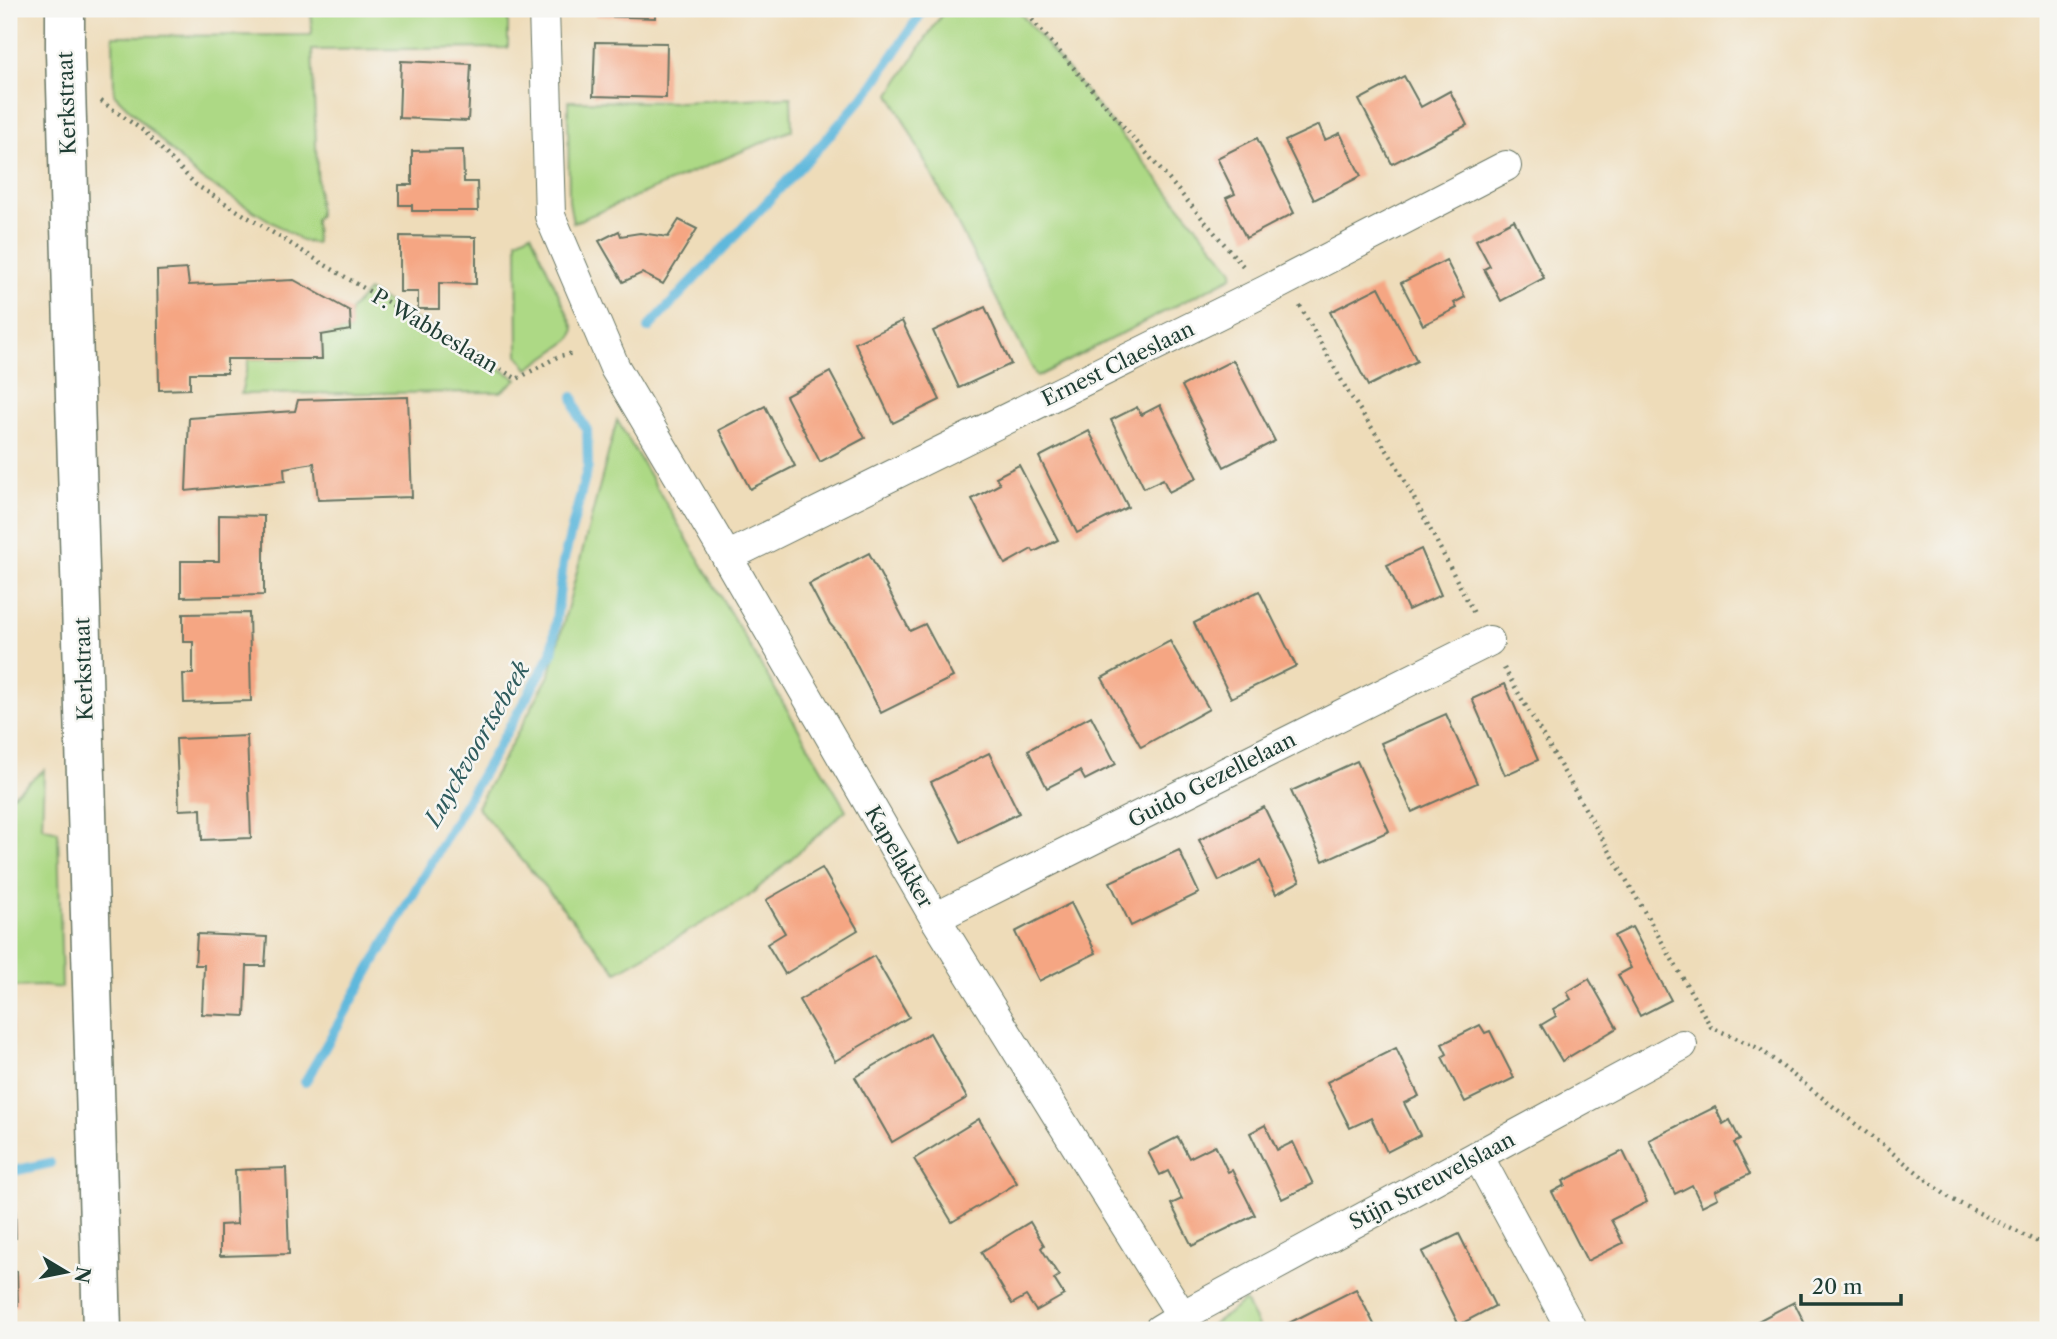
<svg xmlns="http://www.w3.org/2000/svg" width="2057" height="1339" viewBox="0 0 2057 1339" font-family="'Libre Caslon Text',serif">
<style>
.green{fill:#add985;stroke:#668b5c;stroke-width:2}
.lines{fill:none;stroke-linecap:round;stroke-linejoin:round}
.stream{stroke:#5fb8dc;stroke-width:10}
.building{fill:#f5a683}
.street-casing{stroke:#677563;stroke-width:32}
.secondary-casing{stroke:#677563;stroke-width:41}
.path{stroke:#677563;stroke-width:4.5;stroke-dasharray:2 5;stroke-linecap:butt}
.street{stroke:#fff;stroke-width:30}
.secondary{stroke:#fff;stroke-width:38}
.labels{text-anchor:middle;stroke-width:5;stroke-linejoin:round;paint-order:stroke}
.street-label{font-size:21px;fill:#1f3d34;stroke:#f6f6f2}
.water-label{font-size:23px;font-style:italic;fill:#2f5c5e;stroke:#f6f6f2}
</style>
<rect width="100%" height="100%" fill="#f6f6f2"/>
<filter id="ink" filterUnits="userSpaceOnUse"><feTurbulence type="fractalNoise" baseFrequency=".0143" numOctaves="2"/><feDisplacementMap in="SourceGraphic" scale="14" xChannelSelector="R" yChannelSelector="G"/><feConvolveMatrix kernelMatrix="1 2 1 2 8 2 1 2 1" color-interpolation-filters="sRGB"/></filter>
<filter id="wash" filterUnits="userSpaceOnUse"><feTurbulence type="fractalNoise" baseFrequency=".00686" numOctaves="4" result="noise"/><feDisplacementMap in="SourceGraphic" scale="28" xChannelSelector="R" yChannelSelector="G"/><feGaussianBlur stdDeviation="1.57" result="paint"/><feColorMatrix in="noise" values="0 0 0 0 0 0 0 0 0 0 0 0 0 0 0 0 0 1.4 0 .05"/><feComposite in="paint" operator="in"/></filter>
<g filter="url(#wash)">
<rect width="100%" height="100%" fill="#eedcb9"/>
<g class="green">
<polygon points="311,9 508,9 508,48 312,50 319,215 315,219 316,244 301,240 197,176 114,94 113,36 311,35 312,31"/>
<polygon points="945,9 1017,9 1233,270 1232,277 1037,377 890,94"/>
<polygon points="791,97 792,130 573,223 569,201 568,101 680,102"/>
<polygon points="531,233 574,328 573,335 570,340 528,369 518,355 517,240"/>
<polygon points="368,291 517,379 501,392 241,394 249,359 322,359 321,335 350,330 350,311"/>
<polygon points="617,420 846,810 748,897 617,972 477,807 550,674"/>
<polygon points="44,770 42,827 58,831 62,988 43,986 9,987 9,798"/>
<polygon points="1245,1301 1260,1330 1205,1330"/>
</g>
<g class="lines">
<g class="stream">
<polyline points="648,328 822,144 871,88 924,9"/>
<polyline points="305,1082 552,653 563,563 588,466 587,430 579,417 573,397"/>
<polyline points="9,1172 50,1163"/>
</g>
</g>
<g id="blocks">
<g class="building">
<polygon points="596,9 655,9 655,18 596,16"/>
<polygon points="595,42 667,43 666,98 593,96"/>
<polygon points="401,61 471,64 468,121 399,118"/>
<polygon points="1404,76 1421,107 1450,91 1467,125 1392,164 1359,100"/>
<polygon points="1319,125 1325,140 1340,133 1361,176 1314,200 1285,141"/>
<polygon points="1257,138 1294,213 1246,238 1226,198 1235,194 1217,158"/>
<polygon points="463,150 464,182 477,182 478,211 412,211 412,205 399,205 399,185 412,185 412,151"/>
<polygon points="679,220 697,229 663,284 642,273 623,282 599,241 619,231 621,236 640,233 668,237"/>
<polygon points="1514,220 1544,278 1501,301 1484,269 1490,266 1476,240"/>
<polygon points="400,236 476,237 476,284 439,283 439,309 418,309 418,292 400,292"/>
<polygon points="1446,260 1465,297 1454,303 1457,308 1423,325 1401,283"/>
<polygon points="187,269 189,285 294,280 350,311 351,330 321,335 322,359 227,359 227,373 190,373 190,389 159,390 157,271"/>
<polygon points="1379,287 1417,361 1368,386 1330,312"/>
<polygon points="985,307 1011,364 959,388 933,331"/>
<polygon points="902,321 940,400 893,423 855,343"/>
<polygon points="1233,360 1275,441 1224,467 1182,386"/>
<polygon points="830,372 865,438 820,462 786,396"/>
<polygon points="408,397 412,497 318,500 314,463 284,468 285,481 186,491 189,418 295,411 298,400"/>
<polygon points="1160,405 1197,478 1169,492 1163,479 1144,488 1111,420 1137,407 1141,415"/>
<polygon points="765,406 795,466 750,489 719,430"/>
<polygon points="1089,431 1128,507 1077,533 1039,457"/>
<polygon points="1019,465 1058,540 1034,552 1032,549 1005,564 972,499 1000,484 996,477"/>
<polygon points="219,515 264,516 264,595 181,597 181,561 219,561"/>
<polygon points="1421,549 1441,595 1408,610 1387,565"/>
<polygon points="869,553 910,631 925,624 953,677 881,713 844,640 830,624 809,584"/>
<polygon points="1259,591 1296,666 1231,698 1194,623"/>
<polygon points="249,613 251,701 184,703 183,674 193,674 193,642 183,642 183,614"/>
<polygon points="1170,641 1209,709 1141,747 1102,678"/>
<polygon points="1505,684 1538,760 1505,775 1472,699"/>
<polygon points="1446,714 1477,783 1412,812 1381,743"/>
<polygon points="1091,716 1116,764 1085,780 1080,771 1047,788 1028,750"/>
<polygon points="247,736 251,838 202,840 201,809 179,810 176,739"/>
<polygon points="989,753 1019,813 961,842 931,782"/>
<polygon points="1357,761 1389,831 1323,861 1291,791"/>
<polygon points="1264,807 1300,881 1276,894 1260,861 1219,881 1199,840"/>
<polygon points="1179,850 1199,893 1131,926 1110,882"/>
<polygon points="822,868 858,930 785,974 767,944 785,933 766,900"/>
<polygon points="1071,903 1096,953 1039,981 1015,932"/>
<polygon points="1632,927 1671,1000 1640,1016 1618,975 1631,968 1614,936"/>
<polygon points="197,934 267,937 265,966 247,966 245,1016 202,1014 204,965 195,965"/>
<polygon points="874,956 909,1017 835,1061 799,1000"/>
<polygon points="1589,979 1617,1028 1562,1061 1541,1025 1556,1016 1553,1009 1571,999 1567,992"/>
<polygon points="9,996 12,996 13,1046 9,1046"/>
<polygon points="1480,1025 1485,1033 1490,1031 1514,1078 1465,1102 1442,1057 1447,1054 1442,1044"/>
<polygon points="930,1033 967,1098 892,1142 855,1077"/>
<polygon points="1396,1048 1419,1096 1404,1103 1420,1135 1387,1152 1371,1118 1350,1128 1327,1082"/>
<polygon points="1715,1107 1723,1124 1730,1120 1740,1140 1734,1143 1750,1174 1715,1191 1718,1198 1702,1206 1692,1185 1675,1194 1649,1140"/>
<polygon points="979,1119 1017,1183 952,1222 914,1159"/>
<polygon points="1265,1125 1277,1150 1293,1142 1313,1184 1282,1199 1250,1133"/>
<polygon points="1178,1137 1189,1158 1215,1145 1228,1172 1232,1170 1255,1215 1192,1246 1171,1204 1182,1199 1168,1171 1160,1175 1148,1152"/>
<polygon points="1623,1151 1647,1202 1611,1220 1623,1243 1587,1261 1552,1192 1565,1185 1563,1181"/>
<polygon points="286,1168 289,1254 220,1256 220,1225 237,1224 235,1170"/>
<polygon points="15,1203 16,1238 9,1238 9,1204"/>
<polygon points="1030,1222 1044,1245 1041,1248 1059,1276 1054,1279 1064,1295 1036,1311 1026,1296 1012,1304 981,1252"/>
<polygon points="1459,1234 1495,1306 1459,1325 1422,1252"/>
<polygon points="9,1271 17,1271 18,1306 9,1306"/>
<polygon points="1356,1289 1377,1330 1291,1330 1287,1324"/>
<polygon points="1794,1302 1807,1328 1802,1330 1741,1330"/>
</g>
</g>
</g>
<g filter="url(#ink)">
<use href="#blocks" fill-opacity="0" stroke="#677563" stroke-width="2"/>
<g class="lines">
<g class="street-casing">
<g id="street">
<polyline points="544,9 550,216 615,368 727,557 935,918 1182,1316"/>
<polyline points="727,557 1265,291 1506,166"/>
<polyline points="935,918 1489,641"/>
<polyline points="1478,1156 1572,1330"/>
<polyline points="1159,1330 1182,1316 1682,1045"/>
</g>
</g>
<g class="secondary-casing">
<polyline id="secondary" points="65,9 65,52 102,1330"/>
</g>
<g class="path">
<polyline points="1023,9 1243,266"/>
<polyline points="101,101 145,132 196,185 320,262 517,379 559,356 574,353"/>
<polyline points="1300,306 1348,392 1396,464 1475,615"/>
<polyline points="1504,668 1711,1027 1760,1049 1951,1199 2048,1247"/>
</g>
<use href="#street" class="street"/>
<use href="#secondary" class="secondary"/>
</g>
</g>
<g class="labels">
<g class="street-label">
<text transform="translate(67 103) rotate(-92)" y="7">Kerkstraat</text>
<text transform="translate(435 331) rotate(31)" y="7">P. Wabbeslaan</text>
<text transform="translate(1118 364) rotate(-26)" y="7">Ernest Claeslaan</text>
<text transform="translate(84 669) rotate(-92)" y="7">Kerkstraat</text>
<text transform="translate(1212 780) rotate(-27)" y="7">Guido Gezellelaan</text>
<text transform="translate(899 857) rotate(60)" y="7">Kapelakker</text>
<text transform="translate(1432 1181) rotate(-28)" y="7">Stijn Streuvelslaan</text>
</g>
<g class="water-label">
<text transform="translate(477 744) rotate(-60)" y="8">Luyckvoortsebeek</text>
</g>
</g>
<rect width="2057" height="1339" fill="none" stroke="#f6f6f2" stroke-width="35"/>
<g transform="translate(66 1272) rotate(100)" stroke="#f6f6f2" stroke-width="5" paint-order="stroke">
<path d="M0-5L12 26L0 18L-12 26Z" fill="#1f3d34"/>
<text y="-10" font-size="19" font-weight="bold" text-anchor="middle" fill="#1f3d34">N</text>
</g>
<path d="M1801 1294v10h100v-10" fill="none" stroke="#1f3d34" stroke-width="3.5"/>
<text x="1812" y="1294" font-size="21" fill="#1f3d34" stroke="#f6f6f2" stroke-width="5" paint-order="stroke">20 m</text>
</svg>
